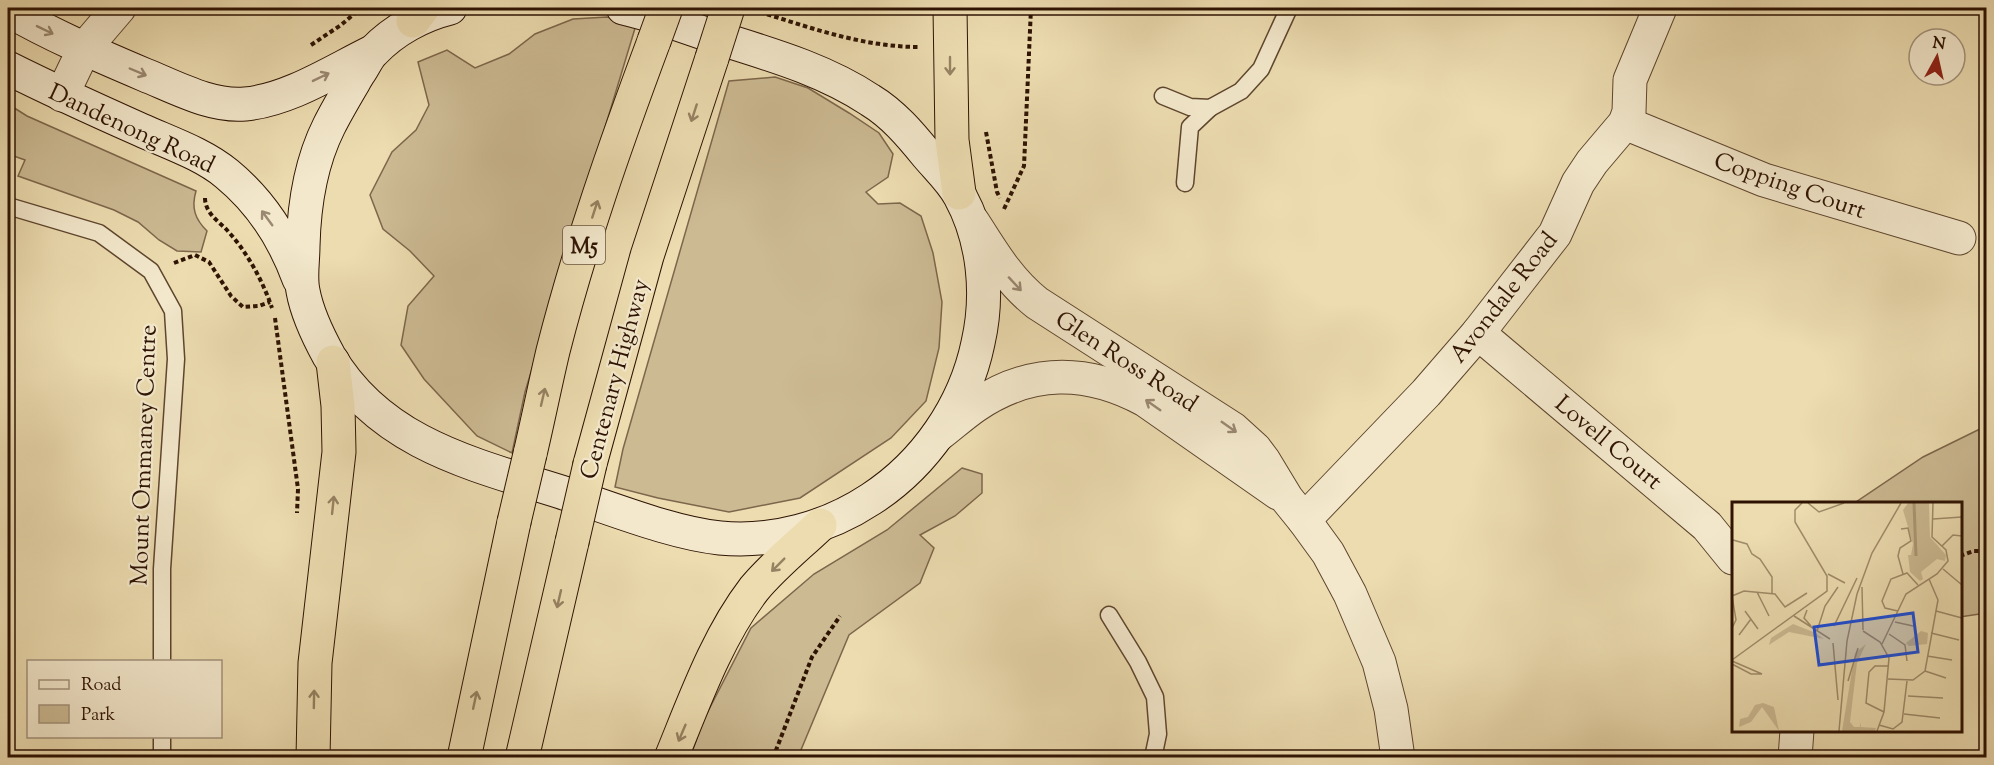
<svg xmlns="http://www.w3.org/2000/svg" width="1994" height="765" viewBox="0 0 1994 765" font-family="'Sorts Mill Goudy',serif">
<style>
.green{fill:#ccba93;stroke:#7d664b;stroke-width:1.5}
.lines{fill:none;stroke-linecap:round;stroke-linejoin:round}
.service-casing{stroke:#5e452e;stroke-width:19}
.minor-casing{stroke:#5e452e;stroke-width:35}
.tertiary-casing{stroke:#5e452e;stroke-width:35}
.secondary-casing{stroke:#2e1303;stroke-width:35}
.motorway-casing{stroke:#2e1303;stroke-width:35}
.path{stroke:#2e1303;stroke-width:4;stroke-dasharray:4.5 3;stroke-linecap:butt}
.service{stroke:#f3e8cc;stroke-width:16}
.minor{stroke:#f3e8cc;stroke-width:33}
.tertiary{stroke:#f3e8cc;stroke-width:33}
.secondary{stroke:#f3e8cc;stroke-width:33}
.motorway{stroke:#ecdcb0;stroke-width:33}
.motorway-bridge-casing{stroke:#2e1303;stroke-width:35;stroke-linecap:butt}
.motorway-bridge{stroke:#ecdcb0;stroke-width:33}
.oneway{stroke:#9a8872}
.oneway2{stroke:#968262}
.labels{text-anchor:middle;stroke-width:4.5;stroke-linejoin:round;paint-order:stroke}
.shield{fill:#f3e8cc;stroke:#69533f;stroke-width:1.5}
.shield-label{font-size:22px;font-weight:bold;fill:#2e1303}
.street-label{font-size:24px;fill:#2e1303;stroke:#f3e8cc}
.inset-river{fill:none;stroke:#ab9875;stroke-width:3}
.inset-road{fill:none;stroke:#a08c6b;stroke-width:1.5}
.view{fill:#1d4ed8;fill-opacity:0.15;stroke:#1d4ed8;stroke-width:3}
.inset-edge{fill:none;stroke:#2e1303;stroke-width:3}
</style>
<rect width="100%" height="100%" fill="#ecdcb0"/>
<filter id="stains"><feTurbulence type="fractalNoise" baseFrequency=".00333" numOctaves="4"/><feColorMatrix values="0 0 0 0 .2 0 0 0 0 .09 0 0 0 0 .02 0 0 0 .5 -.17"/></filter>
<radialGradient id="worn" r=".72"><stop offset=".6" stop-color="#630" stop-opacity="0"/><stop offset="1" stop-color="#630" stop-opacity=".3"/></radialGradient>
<g class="green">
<polygon points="607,17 636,25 525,392 512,453 477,436 424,379 401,345 408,306 434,276 410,251 383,229 370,195 392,152 416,130 429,105 418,62 447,50 475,68 509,54 535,34 573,19"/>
<polygon points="775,77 808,88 849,113 879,133 893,154 888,177 866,192 878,204 900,203 921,216 933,253 942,302 939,348 926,401 891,438 800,498 729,512 658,498 615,487 623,449 729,81"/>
<path d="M8,104L27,116L196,191C191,208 195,219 207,231L201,252L177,251L159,240L138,222L114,210L18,176L25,160L8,154Z"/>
<polygon points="1986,426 1986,613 1960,617 1960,504 1853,504 1923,457"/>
<polygon points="962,468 982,474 982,493 955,516 920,535 934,548 920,583 849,635 798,757 690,758 703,721 751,628 814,574 887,530"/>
</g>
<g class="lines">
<g class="service-casing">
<g id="service">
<polyline points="1163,96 1190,107 1210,108 1241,91 1261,69 1289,8"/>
<polyline points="1185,183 1190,127 1210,108"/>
<polyline points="8,206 99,233 151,271 173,311 176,359 162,569 162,662"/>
<polyline points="1109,615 1138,662 1155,697 1158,734 1153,758"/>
<polyline points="162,736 162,758"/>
</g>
</g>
<g class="minor-casing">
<g id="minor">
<polyline points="62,95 84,49 119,8"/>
<polyline points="1625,123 1764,180 1959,238"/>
<polyline points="1478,333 1707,526 1733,558"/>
<polyline points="1795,758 1797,730"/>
</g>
</g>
<g class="tertiary-casing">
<g id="tertiary">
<path d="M973,222C992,252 1009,281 1037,303L1233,429L1255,449L1264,461L1287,499L1304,520L1328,553L1350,594L1379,662L1391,709L1398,758"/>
<path d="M938,435C950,426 962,415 975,406C1031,368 1087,369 1145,400L1278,493"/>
<polyline points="1304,520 1426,393 1478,333 1555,234 1578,183 1592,162 1625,123 1629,112 1630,80 1660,8"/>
</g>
</g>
<g class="secondary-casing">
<g id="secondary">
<path d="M450,8C422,15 394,30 374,51C368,56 364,66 359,73C349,90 338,108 329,126C310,164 304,205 303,246C303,261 300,277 303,291C307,313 318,336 329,356C381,445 476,465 567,494C613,509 672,533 720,538C773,543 827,528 871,499C925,464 965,406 978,343C989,295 984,240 960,196C952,181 938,168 927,155C910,134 893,114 870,100C823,69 769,54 715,37C685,27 654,15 623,8"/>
<path d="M8,10C51,35 98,55 145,75C175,87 211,107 245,104C289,100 333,71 372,52"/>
<path d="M8,68C52,90 96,110 141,130C170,143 203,154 227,174C261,202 284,238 299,279"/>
</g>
</g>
<g class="motorway-casing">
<g id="motorway">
<polyline points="950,8 952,140 959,193"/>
<polyline points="413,21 423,8"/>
<path d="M530,454C538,420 545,385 553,351C580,245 616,143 654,41"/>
<polyline points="590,464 647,256 712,58"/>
<polyline points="313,758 315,663 339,452 338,406 333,362"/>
<polyline points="464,758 514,522"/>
<polyline points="522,758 572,542"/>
<path d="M671,758C694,702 717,637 754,589C773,566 798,546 820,525"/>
</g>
</g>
<g class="path">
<path d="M760,12C811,28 864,47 919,47"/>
<polyline points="311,45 341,25 361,8"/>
<polyline points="986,132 997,192 1000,198"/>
<path d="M205,198C205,211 216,220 225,228C246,250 262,279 272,308"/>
<polyline points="1004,209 1024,166 1031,8"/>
<polyline points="174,263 195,255 209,262 231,296 243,307 259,306 270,302"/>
<polyline points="275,318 298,489 297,513"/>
<polyline points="1960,556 1974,551 1986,551"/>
<polyline points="773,758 812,657 840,616"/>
</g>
<use href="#service" class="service"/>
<use href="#minor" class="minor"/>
<use href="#tertiary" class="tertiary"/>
<use href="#secondary" class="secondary"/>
<use href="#motorway" class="motorway"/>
<g class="motorway-bridge-casing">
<g id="motorway-bridge">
<polyline points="654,41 666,8"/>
<polyline points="712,58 728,8"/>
<polyline points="514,522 530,454"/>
<polyline points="572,542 590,464"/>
</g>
</g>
<use href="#motorway-bridge" class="motorway-bridge"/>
</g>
<defs><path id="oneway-shaft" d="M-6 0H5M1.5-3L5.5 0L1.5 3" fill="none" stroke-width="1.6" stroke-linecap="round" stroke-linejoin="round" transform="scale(1.5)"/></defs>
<g class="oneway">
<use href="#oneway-shaft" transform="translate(45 30) rotate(26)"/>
<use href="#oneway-shaft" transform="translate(138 72) rotate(23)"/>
<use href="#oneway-shaft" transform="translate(321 77) rotate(-26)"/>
<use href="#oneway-shaft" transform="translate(267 218) rotate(-126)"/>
<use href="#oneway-shaft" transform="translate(1015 284) rotate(47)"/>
<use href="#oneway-shaft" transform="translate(1153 405) rotate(-145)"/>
<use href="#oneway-shaft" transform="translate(1229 427) rotate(35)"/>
</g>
<g class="oneway2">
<use href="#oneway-shaft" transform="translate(950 66) rotate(90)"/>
<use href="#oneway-shaft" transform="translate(694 113) rotate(108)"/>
<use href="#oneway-shaft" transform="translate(595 209) rotate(-72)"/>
<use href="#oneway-shaft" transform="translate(543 397) rotate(-77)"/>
<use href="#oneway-shaft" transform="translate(333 505) rotate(-84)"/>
<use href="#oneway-shaft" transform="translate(778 565) rotate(135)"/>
<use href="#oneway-shaft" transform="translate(559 599) rotate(103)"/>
<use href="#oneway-shaft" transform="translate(314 699) rotate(-89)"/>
<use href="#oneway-shaft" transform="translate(475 700) rotate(-78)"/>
<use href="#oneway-shaft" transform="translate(682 733) rotate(113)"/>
</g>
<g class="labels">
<rect class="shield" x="563" y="226" width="42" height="38" rx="4.5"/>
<g class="shield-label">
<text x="584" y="253">M5</text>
</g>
<g class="street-label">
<text transform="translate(132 128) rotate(25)" y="8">Dandenong Road</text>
<text transform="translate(1790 185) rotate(19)" y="8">Copping Court</text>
<text transform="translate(1503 297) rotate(-52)" y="8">Avondale Road</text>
<text transform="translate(1127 361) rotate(33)" y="8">Glen Ross Road</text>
<text transform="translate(614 379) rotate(-75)" y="8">Centenary Highway</text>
<text transform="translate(1609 442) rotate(40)" y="8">Lovell Court</text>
<text transform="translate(143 455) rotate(-88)" y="8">Mount Ommaney Centre</text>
</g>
</g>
<g transform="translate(1732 502)">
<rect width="230" height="230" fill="#ecdcb0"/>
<path d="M176,1H197L198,35L214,53L213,59L205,57L189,70L191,77L188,79L178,70L176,53H179L181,42L171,8ZM61,122L84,131L92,137L57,130L37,143L39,136ZM189,129L196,131L195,142L177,144L174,141ZM134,142L125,161L118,220L122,225H128L129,220V225L144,226L143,229H110L123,151ZM31,201L42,205L47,229L30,205L19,220L7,225L8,217L16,215L23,203Z" fill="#ccba93"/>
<path class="inset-river" d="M182,1L184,54"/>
<path class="inset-road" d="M76,1L87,10L112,1M201,17L230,15M169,27L176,26L179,39L168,46L166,54L171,72M1,38L15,42L20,52L28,57L40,75V92M210,44L221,33L230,34M211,67L230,83M96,72L113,81M130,85L131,128M25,90L37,114M0,94L12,89L43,92L53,105L75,91M0,94L4,118L0,126M75,108L72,116L79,124M13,109L26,127M166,109L153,106L150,99L159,77L175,71L186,83M204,109L230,116M62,114L98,137M163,120L181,124M102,124L125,76M85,129L93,104L106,85M131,129L148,140L157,156L152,210L145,229M199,131L227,138M157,132L173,143L175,159M7,133L19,117M101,141L106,198M150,142L174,92L205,72L216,59L214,48L200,35L201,1M195,154L220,158M0,158L95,89V74L63,20V8L70,1M0,159L30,172H19L0,162M193,169L214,176M156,177L181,178L193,169L206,98L197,77M116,179L126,146M176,194L211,196M152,210L134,201L137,170L143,164H157M172,212L208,216M147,223L161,227L170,220L175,179M107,229L115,139L125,92L140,51L169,1"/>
<path class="view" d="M181,111L186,150L87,163L82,125Z"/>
<rect width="230" height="230" class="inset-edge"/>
</g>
<rect width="1994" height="765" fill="none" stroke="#ecdcb0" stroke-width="30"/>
<rect x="9" y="9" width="1976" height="747" fill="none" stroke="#2e1303" stroke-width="3"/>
<rect x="15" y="15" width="1964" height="735" fill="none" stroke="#2e1303" stroke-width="1.5"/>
<rect x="27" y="660" width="195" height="78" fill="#f3e8cc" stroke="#a4937c" stroke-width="1.5"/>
<rect x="39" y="680" width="30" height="9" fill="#f3e8cc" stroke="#a4937c" stroke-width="1.5"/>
<text x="81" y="690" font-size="18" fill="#2e1303">Road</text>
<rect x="39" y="705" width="30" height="18" fill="#ccba93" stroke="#a4937c" stroke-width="1.5"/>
<text x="81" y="720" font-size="18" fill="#2e1303">Park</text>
<g transform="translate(1937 57) rotate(8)"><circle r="28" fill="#f3e8cc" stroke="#a4937c" stroke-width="1.5"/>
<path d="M0-4.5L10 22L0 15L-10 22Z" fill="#8f2418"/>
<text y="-9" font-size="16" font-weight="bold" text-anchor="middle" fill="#2e1303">N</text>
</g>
<rect width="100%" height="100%" filter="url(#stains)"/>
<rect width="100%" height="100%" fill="url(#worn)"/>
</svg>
